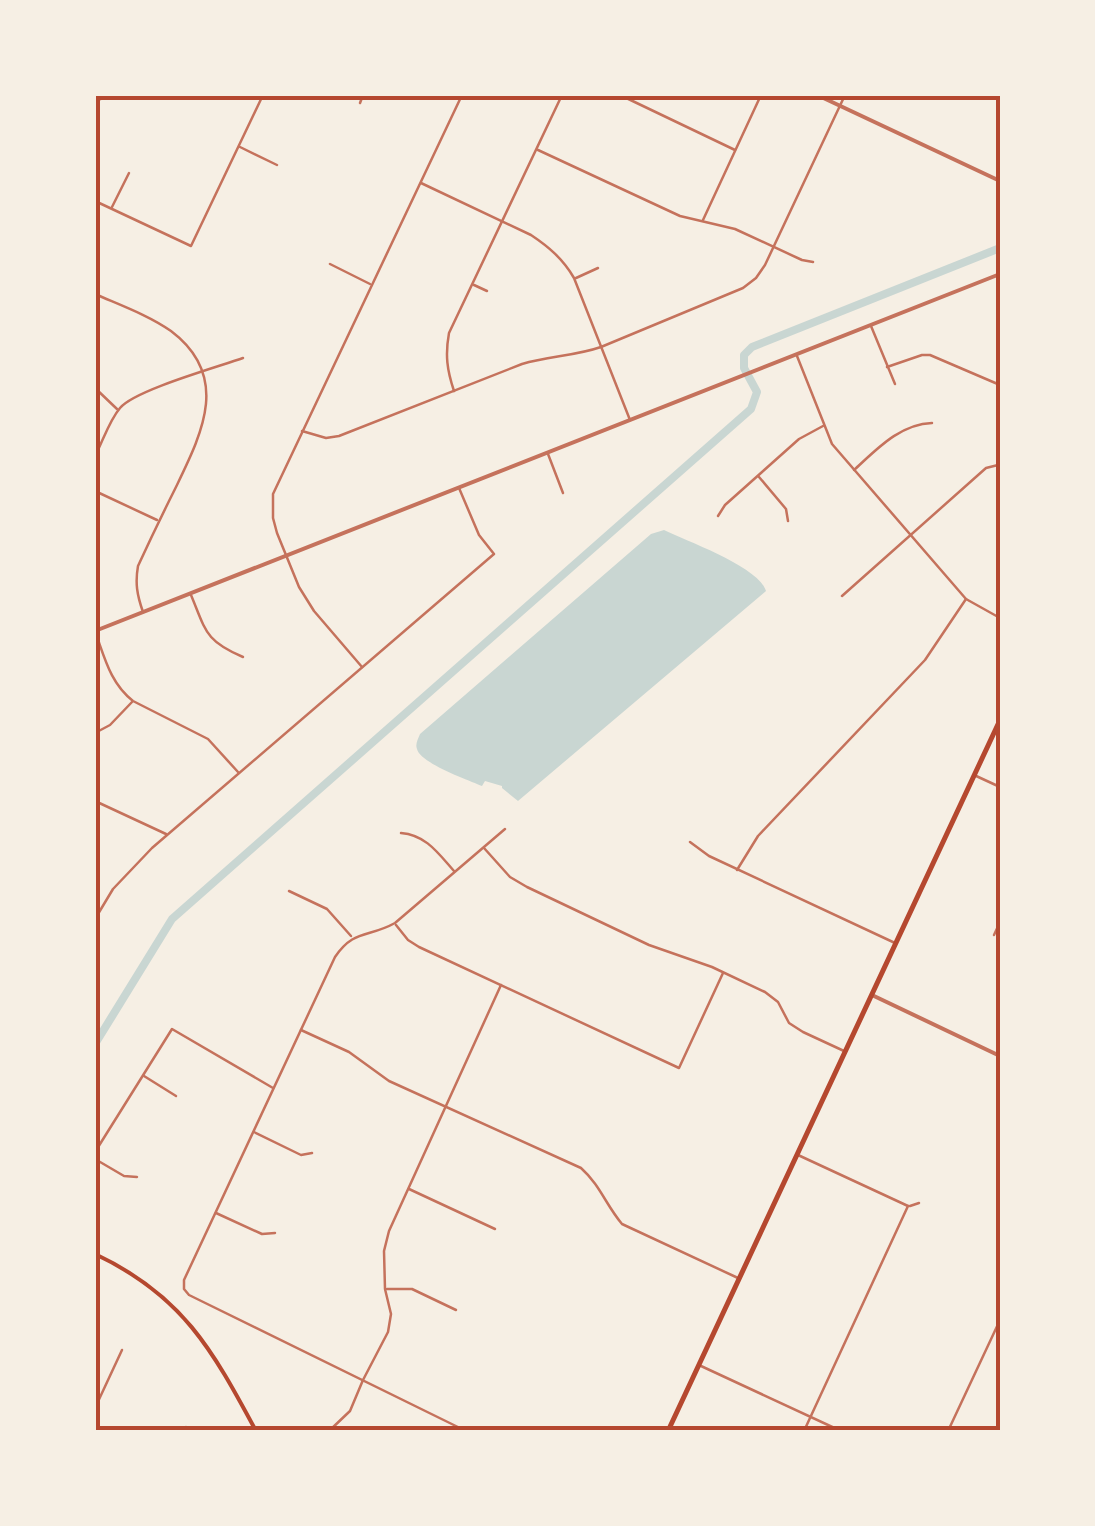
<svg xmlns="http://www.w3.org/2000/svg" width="1095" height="1526" viewBox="0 0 1095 1526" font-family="Jost,sans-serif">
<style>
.water{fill:#c9d6d2}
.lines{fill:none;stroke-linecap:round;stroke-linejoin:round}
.canal{stroke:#c9d6d2;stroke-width:8}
.minor{stroke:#c5725c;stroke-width:2.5}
.tertiary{stroke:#c5725c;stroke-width:4}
.secondary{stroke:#b5482f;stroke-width:4}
.primary{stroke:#b5482f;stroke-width:5}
.neatline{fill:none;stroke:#b5482f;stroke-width:4}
</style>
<rect width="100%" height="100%" fill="#f6efe4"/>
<path class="water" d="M664,530C689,542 759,567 766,591L518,801L502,788V786L485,781L482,786C468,780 420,763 417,749C415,744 418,739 420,734L651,534Z"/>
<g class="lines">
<polyline class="canal" points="95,1044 172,919 751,409 757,392 744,368 744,355 752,347 1000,248"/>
<g class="minor">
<polyline points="620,95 735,150"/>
<polyline points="95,101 111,95"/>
<polyline points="360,103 363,95"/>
<polyline points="240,147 277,165"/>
<polyline points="538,150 680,216 735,229 802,260 813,262"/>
<path d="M421,183L531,235C549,247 563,259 574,278L630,420"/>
<polyline points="95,201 191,246 263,95"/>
<polyline points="112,207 129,173"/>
<polyline points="703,220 761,95"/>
<polyline points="330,264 370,284"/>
<polyline points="576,278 598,268"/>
<polyline points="474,285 487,291"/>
<path d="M95,294C120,305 148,315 171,331C232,377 201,435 175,489C162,515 150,540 138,566C135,583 137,595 143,612"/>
<polyline points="871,326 895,384"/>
<polyline points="797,356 832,444 966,599 1000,618"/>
<polyline points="887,367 922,355 930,355 1000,385"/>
<polyline points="95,388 117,409"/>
<path d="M454,391C447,370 445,355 449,333L562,95"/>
<path d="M302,431L326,438L339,436L522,364C549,356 575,356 601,347L743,288L756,278L765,265L845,95"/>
<polyline points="548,454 563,493"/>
<path d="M95,456C103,441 109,421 120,408C135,390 218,367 243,358"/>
<path d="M854,470C877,449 900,424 932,423"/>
<polyline points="759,477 786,509 788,521"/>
<polyline points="95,491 157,520"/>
<polyline points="718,516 725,505 799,439 823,426"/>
<path d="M191,595C206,631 205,641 243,657"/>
<polyline points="842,596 986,468 998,465"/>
<path d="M96,634C105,659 111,684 133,701L208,739L238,772"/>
<polyline points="362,667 314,611 299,587 277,533 273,518 273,494 462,95"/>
<polyline points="95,733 110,725 132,702"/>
<polyline points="974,775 1000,787"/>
<polyline points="95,801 166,834"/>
<path d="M401,833C426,835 438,853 454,871"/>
<polyline points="690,842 709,856 895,943"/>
<polyline points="484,848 510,877 527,887 649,945 712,967 765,992 778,1002 789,1023 803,1032 844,1051"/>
<polyline points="737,870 758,836 925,660 966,599"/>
<polyline points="289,891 327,909 351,936"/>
<polyline points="95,919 113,889 152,848 494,554 479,535 459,488"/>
<polyline points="396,925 408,940 419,947 679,1068 723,973"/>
<polyline points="994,935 1000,922"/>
<path d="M301,1030L349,1052L389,1081L581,1168C600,1185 606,1205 622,1224L738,1278"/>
<polyline points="144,1076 176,1096"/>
<polyline points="254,1132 301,1155 312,1153"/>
<polyline points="95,1152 172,1029 273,1088"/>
<polyline points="798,1155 908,1206"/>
<polyline points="95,1159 124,1176 137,1177"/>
<polyline points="409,1189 495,1229"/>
<polyline points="910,1206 919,1203"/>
<polyline points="216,1213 262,1234 275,1233"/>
<polyline points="387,1289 412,1289 456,1310"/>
<polyline points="701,1366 841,1431"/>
<polyline points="95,1408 122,1350"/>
<polyline points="181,1431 186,1427"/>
<polyline points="329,1431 350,1411 363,1380 388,1332 391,1314 385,1289 384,1251 389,1231 501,985"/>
<path d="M466,1431L189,1295L184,1289V1280L335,957C354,929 368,938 395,923L505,829"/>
<polyline points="804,1431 908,1206"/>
<polyline points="948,1431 1000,1320"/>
</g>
<g class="tertiary">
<polyline points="817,95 1000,181"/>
<polyline points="95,631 1000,274"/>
<polyline points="874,996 1000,1056"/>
</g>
<path class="secondary" d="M95,1254C182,1295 212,1349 256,1431"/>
<polyline class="primary" points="668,1431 1000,720"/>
</g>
<rect width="1095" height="1526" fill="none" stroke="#f6efe4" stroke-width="195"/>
<rect x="98" y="98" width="900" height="1330" class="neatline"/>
</svg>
